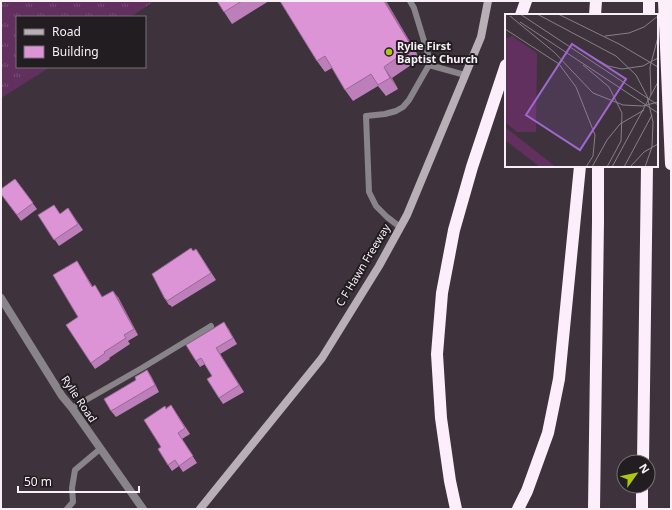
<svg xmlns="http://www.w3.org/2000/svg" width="672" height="510" viewBox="0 0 672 510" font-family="'Noto Sans',sans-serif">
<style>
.grass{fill:url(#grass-tufts)}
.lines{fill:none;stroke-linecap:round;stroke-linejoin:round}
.service{stroke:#898489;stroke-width:6}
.tertiary{stroke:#898489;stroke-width:8}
.secondary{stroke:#b8afb7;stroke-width:8}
.motorway{stroke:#fceefb;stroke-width:12}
.wall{fill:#bd7fb9}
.shaded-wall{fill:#9a6896}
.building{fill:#dc94d7;stroke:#9a6896}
.poi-dot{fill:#abc614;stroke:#221d21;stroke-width:1.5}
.labels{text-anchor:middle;stroke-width:4;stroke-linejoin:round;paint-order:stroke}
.poi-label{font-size:11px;font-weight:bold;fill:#f7f0f6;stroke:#221d21;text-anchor:start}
.street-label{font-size:11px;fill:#f7f0f6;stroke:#221d21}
.inset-road{fill:none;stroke:#887f87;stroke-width:1}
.view{fill:#a067d0;fill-opacity:0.15;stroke:#a067d0;stroke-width:2}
.inset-edge{fill:none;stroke:#f7f0f6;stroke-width:2}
</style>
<defs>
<pattern id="grass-tufts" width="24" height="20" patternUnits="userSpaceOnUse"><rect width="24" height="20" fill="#61305e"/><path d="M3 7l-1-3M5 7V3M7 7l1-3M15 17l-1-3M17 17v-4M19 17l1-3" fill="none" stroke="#784e76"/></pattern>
</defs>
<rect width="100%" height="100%" fill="#3e333d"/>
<polygon class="grass" points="1,1 155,1 130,17 17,17 17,67 50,67 1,98"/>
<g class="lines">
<g class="service">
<polyline points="410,1 414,8 428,54 429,65 465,75"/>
<polyline points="400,227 387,217 376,206 369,192 366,116 385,114 396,111 403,107 409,100 429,65"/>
<polyline points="72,408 142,368 211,326"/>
<polyline points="67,509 73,502 72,488 75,470 100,449"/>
</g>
<polyline class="tertiary" points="1,298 62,396 72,408 143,509"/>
<polyline class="secondary" points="200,509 322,358 379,266 407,215 481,37 488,1"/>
<g class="motorway">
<polyline points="664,1 671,164"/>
<polyline points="521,15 526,1"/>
<polyline points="595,15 596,1"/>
<polyline points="649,15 649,1"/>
<polyline points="643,462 647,166"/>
<polyline points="456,509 450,481 441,418 437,354 442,293 454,230 472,167 506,65"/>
<polyline points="518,509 527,491 548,433 559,379 580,166"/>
<polyline points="594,509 598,221 598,166"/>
<polyline points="642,509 642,486"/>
</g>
</g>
<g class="wall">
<polygon points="217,1 269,1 232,24"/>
<polygon points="280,1 386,1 420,59 392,78 398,89 386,96 378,86 353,101 345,90 332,68 325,72 317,61"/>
<polygon points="15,179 37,209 21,221 1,194"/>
<polygon points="68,208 83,230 59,246 38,215 60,214"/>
<polygon points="193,251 200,255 216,280 172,307 170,305 169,305 165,299"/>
<polygon points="77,261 93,287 99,292 102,297 118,297 138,335 128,341 130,344 109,358 110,359 95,369 91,363 78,317"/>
<polygon points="228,328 237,344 220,354 244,392 223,404 219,398 212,376 205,364 200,367 196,361"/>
<polygon points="147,370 151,376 159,392 116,417 111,411 136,380"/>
<polygon points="171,405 190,434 182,439 197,463 183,472 179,466 172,471 168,465 161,447 166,408"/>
</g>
<g class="shaded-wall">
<polygon points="384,1 386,1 420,59 412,47"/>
<polygon points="384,67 392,78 398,89 390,78"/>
<polygon points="113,291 118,297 138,335 134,329"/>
<polygon points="216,348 220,354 244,392 239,385"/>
<polygon points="147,370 151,376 159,392 155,385"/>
</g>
<g class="building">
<polygon points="217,1 242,1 224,12"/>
<polygon points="280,1 384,1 412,47 384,67 390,78 378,85 371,74 345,90 325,56 317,61"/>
<polygon points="15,179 33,203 17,215 1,194 1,189"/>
<polygon points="54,205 60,214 68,208 78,224 54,240 38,215"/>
<polygon points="191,248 193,251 196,249 211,273 167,301 166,299 165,299 152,274"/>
<polygon points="77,261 92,287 95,285 102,297 113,291 134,329 124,335 126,338 104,352 105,353 91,363 66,325 78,317 53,275"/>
<polygon points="224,322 233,338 216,348 239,385 219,398 207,379 212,376 201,358 196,361 186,345"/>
<polygon points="147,370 155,385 111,411 104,399 136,380 135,377"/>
<polygon points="171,405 185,428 178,433 193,456 179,466 175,460 168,465 158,449 161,447 144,420 165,406 166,409"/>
</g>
<circle class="poi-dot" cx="389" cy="52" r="4"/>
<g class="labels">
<g class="poi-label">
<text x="397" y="50">Rylie First<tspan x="397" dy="13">Baptist Church</tspan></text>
</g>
<g class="street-label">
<text transform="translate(363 265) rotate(-59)" y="4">C F Hawn Freeway</text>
<text transform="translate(79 399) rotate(56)" y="4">Rylie Road</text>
</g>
</g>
<g transform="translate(505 14)">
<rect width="153" height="153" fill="#3e333d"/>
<path d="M7,22L32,39L31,118H12L0,108V25ZM0,113L14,124L51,153H35L0,126Z" fill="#61305e"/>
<path class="inset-road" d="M15,0L153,91M32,0L111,42L131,61L142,82L148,108L147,133L140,153M53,0L114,30L153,53M5,2L49,38L88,79L118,91L138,92L153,88M15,8L153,99M0,15L54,50L71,73L90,121L88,142L81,153M100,22L124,19L139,13L153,2M72,34L103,52L117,55L138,52L153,44M78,51L104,73L117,99L116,127L102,153M146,81L145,53L153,23M87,153L102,126L115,110L139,96M107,153L153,68M119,153L147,101M125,153L139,138L153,130"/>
<path class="view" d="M67,30L121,65L75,136L21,101Z"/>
<rect width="153" height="153" class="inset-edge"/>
</g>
<rect width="672" height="510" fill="none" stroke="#f7f0f6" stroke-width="4"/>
<rect x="16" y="16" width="130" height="52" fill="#221d21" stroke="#777176"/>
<rect x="24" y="29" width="20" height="6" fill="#b8afb7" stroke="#777176"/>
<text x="52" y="36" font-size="12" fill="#f7f0f6">Road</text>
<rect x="24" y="46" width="20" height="12" fill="#dc94d7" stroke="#777176"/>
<text x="52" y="56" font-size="12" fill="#f7f0f6">Building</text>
<g transform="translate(636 474) rotate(57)"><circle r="19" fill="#221d21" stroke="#777176"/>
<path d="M0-3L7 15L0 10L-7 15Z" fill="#abc614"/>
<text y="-6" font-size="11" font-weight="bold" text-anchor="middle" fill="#f7f0f6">N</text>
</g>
<path d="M18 486v6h121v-6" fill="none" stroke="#f7f0f6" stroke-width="2"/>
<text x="24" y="486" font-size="12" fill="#f7f0f6" stroke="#221d21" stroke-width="3" paint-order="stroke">50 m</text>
</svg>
